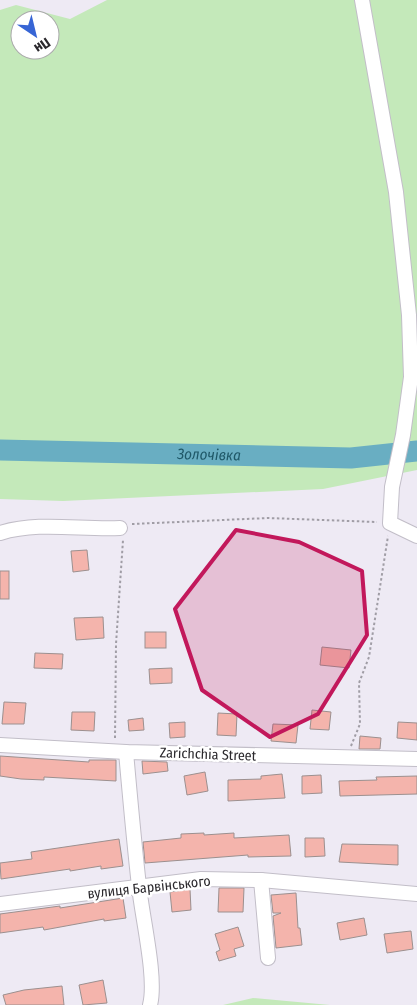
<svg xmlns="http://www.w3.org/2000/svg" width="417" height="1005" viewBox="0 0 417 1005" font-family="'Fira Sans Condensed',sans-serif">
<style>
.green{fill:#c4e9ba;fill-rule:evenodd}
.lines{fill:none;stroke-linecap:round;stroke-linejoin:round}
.river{stroke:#69aec2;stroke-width:21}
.building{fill:#f4b4ac;stroke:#9c908f}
.minor-casing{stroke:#c2bec8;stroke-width:16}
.path{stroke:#a09da5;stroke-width:2;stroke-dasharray:2.5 2.5;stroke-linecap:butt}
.minor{stroke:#fff;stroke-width:14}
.marked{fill:#c2185b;fill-opacity:0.2;stroke:#c2185b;stroke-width:4;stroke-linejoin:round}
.labels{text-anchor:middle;stroke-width:5;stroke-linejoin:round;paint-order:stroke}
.street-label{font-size:14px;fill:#2b292d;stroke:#fff}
.water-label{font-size:15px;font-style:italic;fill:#1f5868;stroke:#fff}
</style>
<rect width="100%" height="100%" fill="#eeeaf4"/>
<g class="green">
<path d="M107,0H417V470L323,489L63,501L0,499V10L16,5L70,19ZM20,20H50V50H20Z"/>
<polygon points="253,998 330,1005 223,1005"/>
</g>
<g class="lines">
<path class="river" id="s1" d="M0,450L351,458L417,451"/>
</g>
<g class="building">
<polygon points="87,550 89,570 73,572 71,551"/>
<rect x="0" y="571" width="9" height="28"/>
<polygon points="103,617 104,638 76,640 74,618"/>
<rect x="145" y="632" width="21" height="16"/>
<polygon points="322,647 351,650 349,668 320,665"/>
<polygon points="35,653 63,654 62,669 34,668"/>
<polygon points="172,668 172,683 150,684 149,669"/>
<polygon points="4,702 26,703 24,724 2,724"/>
<polygon points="312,710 331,712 329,730 310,729"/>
<polygon points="72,712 95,712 94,731 71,730"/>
<polygon points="218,713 237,714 236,736 217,735"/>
<polygon points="143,718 144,730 129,731 128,720"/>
<polygon points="185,722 185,737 170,738 169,723"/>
<polygon points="398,722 417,723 417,740 397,738"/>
<polygon points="273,724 298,725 296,743 271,741"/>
<polygon points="360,736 381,738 380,749 359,749"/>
<polygon points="0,756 89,762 89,760 116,760 116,781 44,777 44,780 21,779 0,776"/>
<polygon points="142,761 167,762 168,771 143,774"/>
<polygon points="205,772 208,791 187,795 184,776"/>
<polygon points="282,774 285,798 228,801 228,780 261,779 261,776"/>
<polygon points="321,775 322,793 302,794 302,776"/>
<polygon points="417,776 417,794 340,796 339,781 377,780 376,777"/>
<polygon points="204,833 204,835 234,833 234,838 289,835 291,856 248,857 248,855 145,863 143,842 181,838 181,834"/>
<polygon points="305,838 324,838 325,856 305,857"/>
<polygon points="119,839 123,866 101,869 101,866 70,871 70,869 1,879 0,863 32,859 31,852"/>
<polygon points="342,844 398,845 398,865 339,862"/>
<polygon points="219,888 244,888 243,912 218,912"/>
<polygon points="190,889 191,910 172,912 170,892"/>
<polygon points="296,893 298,928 300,928 302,945 276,948 273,916 281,913 273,913 271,895"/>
<polygon points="123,898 126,918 104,921 104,919 44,930 43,927 0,933 0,914 60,906 60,908"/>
<polygon points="364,918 367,935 340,940 337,923"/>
<polygon points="238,927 244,946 234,949 236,956 219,961 216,952 220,950 215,934"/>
<polygon points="411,931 413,949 387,953 384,934"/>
<polygon points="103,980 107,1003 83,1005 79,985"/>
<polygon points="62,986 64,1005 6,1005 3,995 24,990"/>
</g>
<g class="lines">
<g class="minor-casing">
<g id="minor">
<polyline points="362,0 396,192 409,315 411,377 403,435 392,487 390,523 417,536"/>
<path d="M0,533C39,521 80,530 120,528"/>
<polyline points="0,745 126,752 417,759"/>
<path d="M126,752C130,797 134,842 139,886C142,917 157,978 150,1005"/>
<polyline points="261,880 268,958"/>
<polyline points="0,904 201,879 261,880 417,894"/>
</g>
</g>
<g class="path">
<polyline points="132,524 268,518 377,522"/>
<polyline points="115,738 116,644 123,540"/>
<polyline points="351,746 360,724 359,683 369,657 388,536"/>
</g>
<use href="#minor" class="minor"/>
</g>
<path class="marked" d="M236,530L299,542L362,571L367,635L318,714L270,737L202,690L175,609Z"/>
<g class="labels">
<g class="street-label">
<text transform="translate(208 754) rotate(2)" y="5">Zarichchia Street</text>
<text transform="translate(149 887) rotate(-6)" y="5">вулиця Барвінського</text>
</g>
<g class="water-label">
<text dy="5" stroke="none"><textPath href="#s1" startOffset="209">Золочівка</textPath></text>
</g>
</g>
<g transform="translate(35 35) rotate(145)"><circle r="24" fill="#ffffff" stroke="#aaa9ab"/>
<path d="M0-4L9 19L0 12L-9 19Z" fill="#3765d5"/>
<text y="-8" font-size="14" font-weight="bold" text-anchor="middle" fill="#2b292d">Пн</text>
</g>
</svg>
